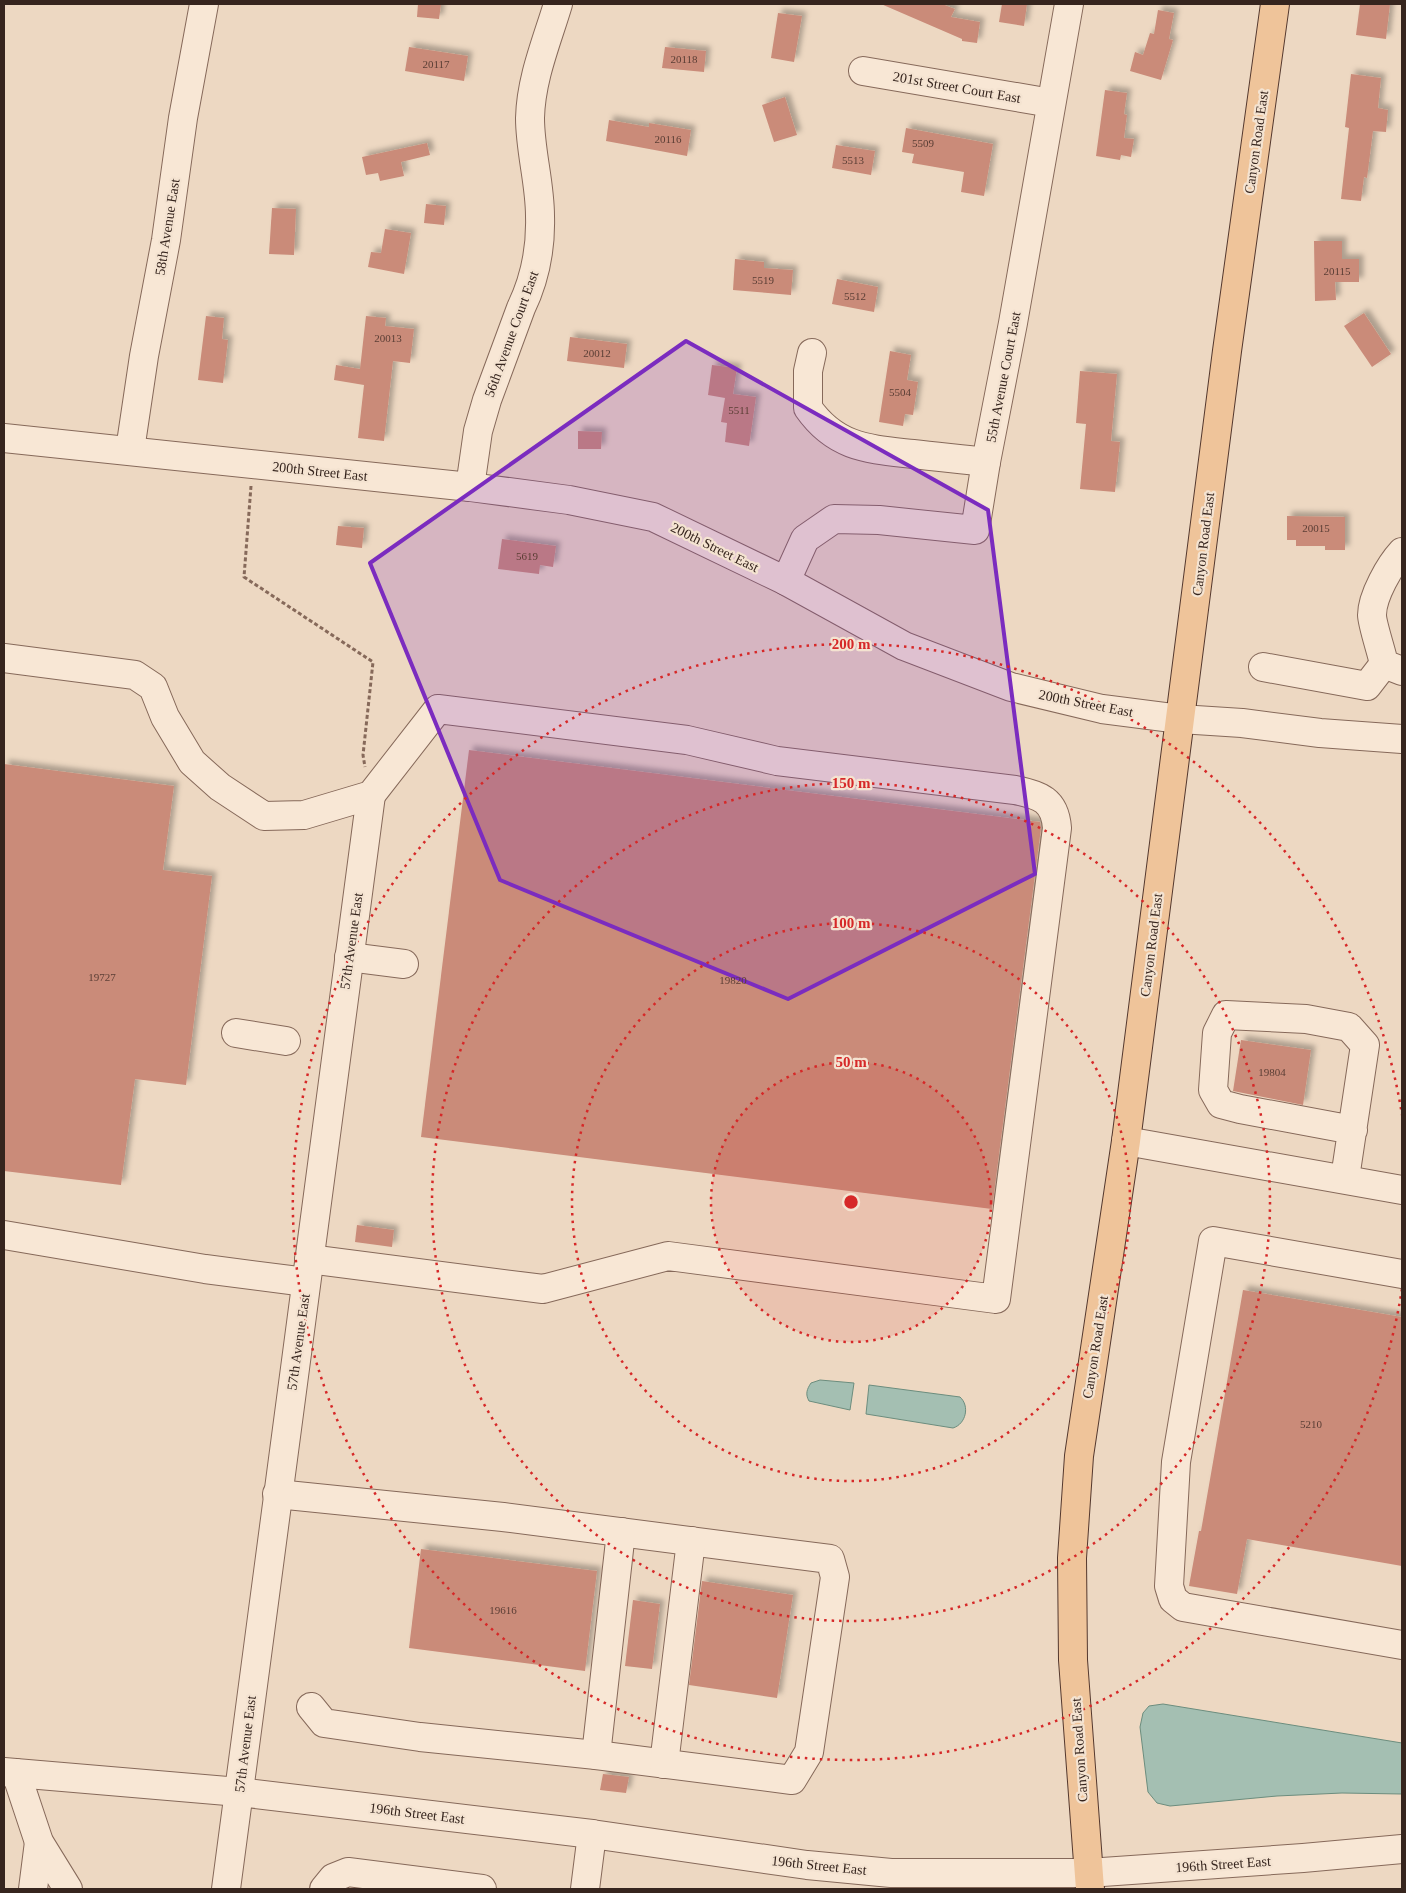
<svg xmlns="http://www.w3.org/2000/svg" width="1406" height="1893" viewBox="0 0 1406 1893" font-family="Georgia,serif">
<style>
.water{fill:#a4bfb2;stroke:#6c8d7e}
.building{fill:#ca8b79;filter:url(#shadow)}
.lines{fill:none;stroke-linecap:round;stroke-linejoin:round}
.minor-casing{stroke:#86695a;stroke-width:30}
.major-casing{stroke:#54382e;stroke-width:30}
.path{stroke:#86695a;stroke-width:3;stroke-dasharray:4 2.5;stroke-linecap:butt}
.minor{stroke:#f8e7d5;stroke-width:28}
.major{stroke:#efc49a;stroke-width:28}
.marked{fill:#7b2cbf;fill-opacity:0.2;stroke:#7b2cbf;stroke-width:4;stroke-linejoin:round}
.ring{fill:none;stroke:#d62828;stroke-width:2.5;stroke-dasharray:2.5 5}
.labels{text-anchor:middle;stroke-width:4.5;stroke-linejoin:round;paint-order:stroke}
.number-label{font-size:11px;fill:#5b3e35}
.street-label{font-size:14px;fill:#36251e;stroke:#f4e3d1}
.centre{fill:#d62828;stroke:#f4e3d1;stroke-width:2.5}
.ring-label{font-size:15px;text-anchor:middle;font-weight:bold;fill:#d62828;stroke:#f4e3d1;stroke-width:4.5;stroke-linejoin:round;paint-order:stroke}
</style>
<defs>
<filter id="shadow"><feDropShadow dx="4.5" dy="-4.5" stdDeviation="2.5" flood-color="#0004"/></filter>
</defs>
<rect width="100%" height="100%" fill="#edd8c2"/>
<g class="water">
<path d="M820,1380L854,1383L850,1410L809,1401C805,1394 807,1389 811,1383Z"/>
<path d="M869,1385L960,1397C970,1406 966,1424 953,1428L866,1414Z"/>
<polygon points="1163,1704 1402,1743 1402,1794 1342,1793 1277,1796 1170,1806 1157,1803 1148,1792 1140,1727 1143,1713 1149,1706"/>
</g>
<g class="building">
<polygon points="418,4 441,4 439,19 417,17"/>
<polygon points="881,4 942,4 955,9 951,17 980,22 977,43 962,41 962,39"/>
<polygon points="1002,4 1027,4 1024,26 999,22"/>
<polygon points="1360,4 1390,4 1386,39 1356,35"/>
<polygon points="1158,10 1174,13 1169,39 1173,40 1161,80 1130,71 1135,52 1143,55 1150,33 1154,34"/>
<polygon points="778,13 802,16 794,62 771,58"/>
<polygon points="409,47 468,56 464,81 405,71"/>
<polygon points="665,47 706,51 704,72 662,68"/>
<polygon points="1351,74 1381,78 1378,108 1388,110 1386,132 1373,131 1367,178 1364,177 1361,201 1341,199 1349,128 1345,127"/>
<polygon points="1105,90 1127,93 1124,114 1127,115 1124,138 1134,139 1131,157 1121,155 1120,160 1096,156"/>
<polygon points="785,97 797,135 774,142 762,105"/>
<polygon points="609,120 649,127 649,123 691,130 687,156 606,141"/>
<polygon points="906,128 993,144 984,196 961,192 964,172 912,163 914,154 902,152"/>
<polygon points="427,143 430,155 401,162 404,176 380,181 378,173 366,175 362,157"/>
<polygon points="836,145 875,151 871,175 832,168"/>
<polygon points="426,204 446,206 444,225 424,223"/>
<polygon points="272,208 296,209 294,255 269,254"/>
<polygon points="385,229 411,233 404,274 368,267 371,252 381,253"/>
<polygon points="1314,241 1342,241 1342,259 1359,259 1359,282 1335,282 1336,300 1315,301"/>
<polygon points="735,259 764,262 764,268 793,270 791,295 733,290"/>
<polygon points="837,279 878,287 874,312 832,304"/>
<polygon points="1364,313 1391,354 1372,367 1344,326"/>
<polygon points="206,316 224,318 222,339 228,340 223,383 198,380"/>
<polygon points="366,316 386,318 385,326 414,329 410,363 393,361 384,441 358,438 364,385 334,380 336,365 360,369"/>
<polygon points="570,337 627,344 624,368 567,361"/>
<polygon points="890,351 911,355 907,380 918,382 913,415 905,414 903,426 879,422"/>
<polygon points="712,365 737,368 733,394 756,397 749,446 725,442 727,423 721,422 725,398 708,395"/>
<polygon points="1080,371 1117,374 1111,441 1120,442 1115,492 1080,489 1086,424 1076,423"/>
<polygon points="578,431 602,432 601,449 578,449"/>
<polygon points="1287,516 1345,517 1345,550 1325,550 1325,546 1296,546 1296,540 1287,540"/>
<polygon points="338,526 364,528 362,548 336,545"/>
<polygon points="502,539 556,546 553,567 540,565 539,574 498,569"/>
<polygon points="469,750 1040,822 1041,828 992,1209 421,1137"/>
<polygon points="4,764 174,786 163,870 212,876 186,1085 135,1079 121,1185 4,1171"/>
<polygon points="1241,1040 1311,1050 1303,1105 1233,1091"/>
<polygon points="357,1225 394,1230 392,1247 355,1242"/>
<polygon points="1243,1290 1402,1317 1402,1566 1247,1539 1237,1594 1189,1586 1199,1531 1201,1531"/>
<polygon points="421,1549 597,1571 585,1671 409,1648"/>
<polygon points="702,1581 793,1595 777,1698 689,1685"/>
<polygon points="633,1600 660,1604 652,1669 625,1666"/>
<polygon points="603,1774 629,1777 626,1793 600,1790"/>
</g>
<g class="lines">
<g class="minor-casing">
<g id="minor">
<polyline points="863,71 1051,103"/>
<path d="M812,353L808,371V408C836,448 869,449 913,454C937,457 962,459 986,462"/>
<polyline points="4,438 470,487 569,500 653,517 786,581 904,646 1011,687 1102,709 1180,719 1242,723 1320,733 1402,739"/>
<polyline points="130,450 144,356 166,240 183,118 204,4"/>
<path d="M470,487L478,431L487,400L521,308C535,279 541,248 540,216C540,183 530,151 530,118C531,78 547,41 558,4"/>
<path d="M1402,552C1390,565 1372,596 1372,615C1372,624 1382,653 1384,664L1402,671"/>
<polyline points="786,581 805,539 834,519 879,520 975,530 986,462 1013,323 1069,4"/>
<path d="M4,658L135,675L153,687L165,717L192,762L220,787L264,816L304,815L371,795L438,709L687,740L777,761L1015,790C1040,795 1055,800 1057,828L996,1299L668,1256L543,1289L309,1259"/>
<polyline points="1263,667 1367,686 1384,664"/>
<polyline points="349,957 404,964"/>
<polyline points="236,1033 286,1041"/>
<polyline points="1126,1141 1402,1190"/>
<polyline points="1345,1178 1365,1045 1349,1027 1306,1019 1226,1015 1217,1033 1213,1090 1221,1104 1240,1109 1353,1130"/>
<polyline points="4,1235 205,1269 306,1282"/>
<polyline points="1402,1274 1213,1241 1176,1462 1169,1586 1173,1599 1183,1607 1402,1645"/>
<polyline points="277,1494 503,1517 830,1559 835,1577 809,1752 792,1780 596,1755 420,1737 324,1723 311,1707"/>
<polyline points="596,1755 621,1532"/>
<polyline points="664,1764 691,1541"/>
<polyline points="4,1772 239,1792 592,1834 807,1865 891,1873 1088,1873 1303,1858 1402,1849"/>
<polyline points="16,1773 39,1842 68,1889"/>
<polyline points="33,1889 39,1842"/>
<polyline points="226,1889 371,795"/>
<polyline points="324,1889 333,1878 348,1872 482,1889"/>
<polyline points="585,1889 592,1834"/>
</g>
</g>
<g class="major-casing">
<polyline id="major" points="1090,1889 1073,1660 1072,1558 1079,1456 1126,1141 1227,351 1275,4"/>
</g>
<polyline class="path" points="251,486 244,577 373,662 363,755 365,767"/>
<use href="#minor" class="minor"/>
<use href="#major" class="major"/>
</g>
<path class="marked" d="M686,341L988,510L1035,874L788,999L500,880L370,563Z"/>
<circle cx="851" cy="1202" r="140" fill="#d62828" fill-opacity=".12"/>
<g class="ring">
<circle cx="851" cy="1202" r="140"/>
<circle cx="851" cy="1202" r="279"/>
<circle cx="851" cy="1202" r="419"/>
<path d="M1402 1289A558 558 0 1 1 1402 1115"/>
</g>
<g class="labels">
<g class="number-label">
<text x="684" y="63">20118</text>
<text x="436" y="68">20117</text>
<text x="668" y="143">20116</text>
<text x="923" y="147">5509</text>
<text x="853" y="164">5513</text>
<text x="1337" y="275">20115</text>
<text x="763" y="284">5519</text>
<text x="855" y="300">5512</text>
<text x="388" y="342">20013</text>
<text x="597" y="357">20012</text>
<text x="900" y="396">5504</text>
<text x="739" y="414">5511</text>
<text x="1316" y="532">20015</text>
<text x="527" y="560">5619</text>
<text x="102" y="981">19727</text>
<text x="733" y="984">19820</text>
<text x="1272" y="1076">19804</text>
<text x="1311" y="1428">5210</text>
<text x="503" y="1614">19616</text>
</g>
<g class="street-label">
<text transform="translate(957 87) rotate(10)" y="5">201st Street Court East</text>
<text transform="translate(1256 142) rotate(-82)" y="5">Canyon Road East</text>
<text transform="translate(167 227) rotate(-81)" y="5">58th Avenue East</text>
<text transform="translate(511 334) rotate(-70)" y="5">56th Avenue Court East</text>
<text transform="translate(1003 377) rotate(-79)" y="5">55th Avenue Court East</text>
<text transform="translate(320 471) rotate(6)" y="5">200th Street East</text>
<text transform="translate(1203 544) rotate(-83)" y="5">Canyon Road East</text>
<text transform="translate(715 547) rotate(26)" y="5">200th Street East</text>
<text transform="translate(1086 703) rotate(11)" y="5">200th Street East</text>
<text transform="translate(351 941) rotate(-82)" y="5">57th Avenue East</text>
<text transform="translate(1151 945) rotate(-83)" y="5">Canyon Road East</text>
<text transform="translate(298 1342) rotate(-82)" y="5">57th Avenue East</text>
<text transform="translate(1095 1347) rotate(-81)" y="5">Canyon Road East</text>
<text transform="translate(245 1744) rotate(-83)" y="5">57th Avenue East</text>
<text transform="translate(1079 1750) rotate(-94)" y="5">Canyon Road East</text>
<text transform="translate(417 1813) rotate(7)" y="5">196th Street East</text>
<text transform="translate(1223 1864) rotate(-4)" y="5">196th Street East</text>
<text transform="translate(819 1865) rotate(6)" y="5">196th Street East</text>
</g>
</g>
<circle cx="851" cy="1202" r="8" class="centre"/>
<g class="ring-label">
<text x="851" y="649">200 m</text>
<text x="851" y="788">150 m</text>
<text x="851" y="928">100 m</text>
<text x="851" y="1067">50 m</text>
</g>
<rect width="1406" height="1893" fill="none" stroke="#36251e" stroke-width="10"/>
</svg>
